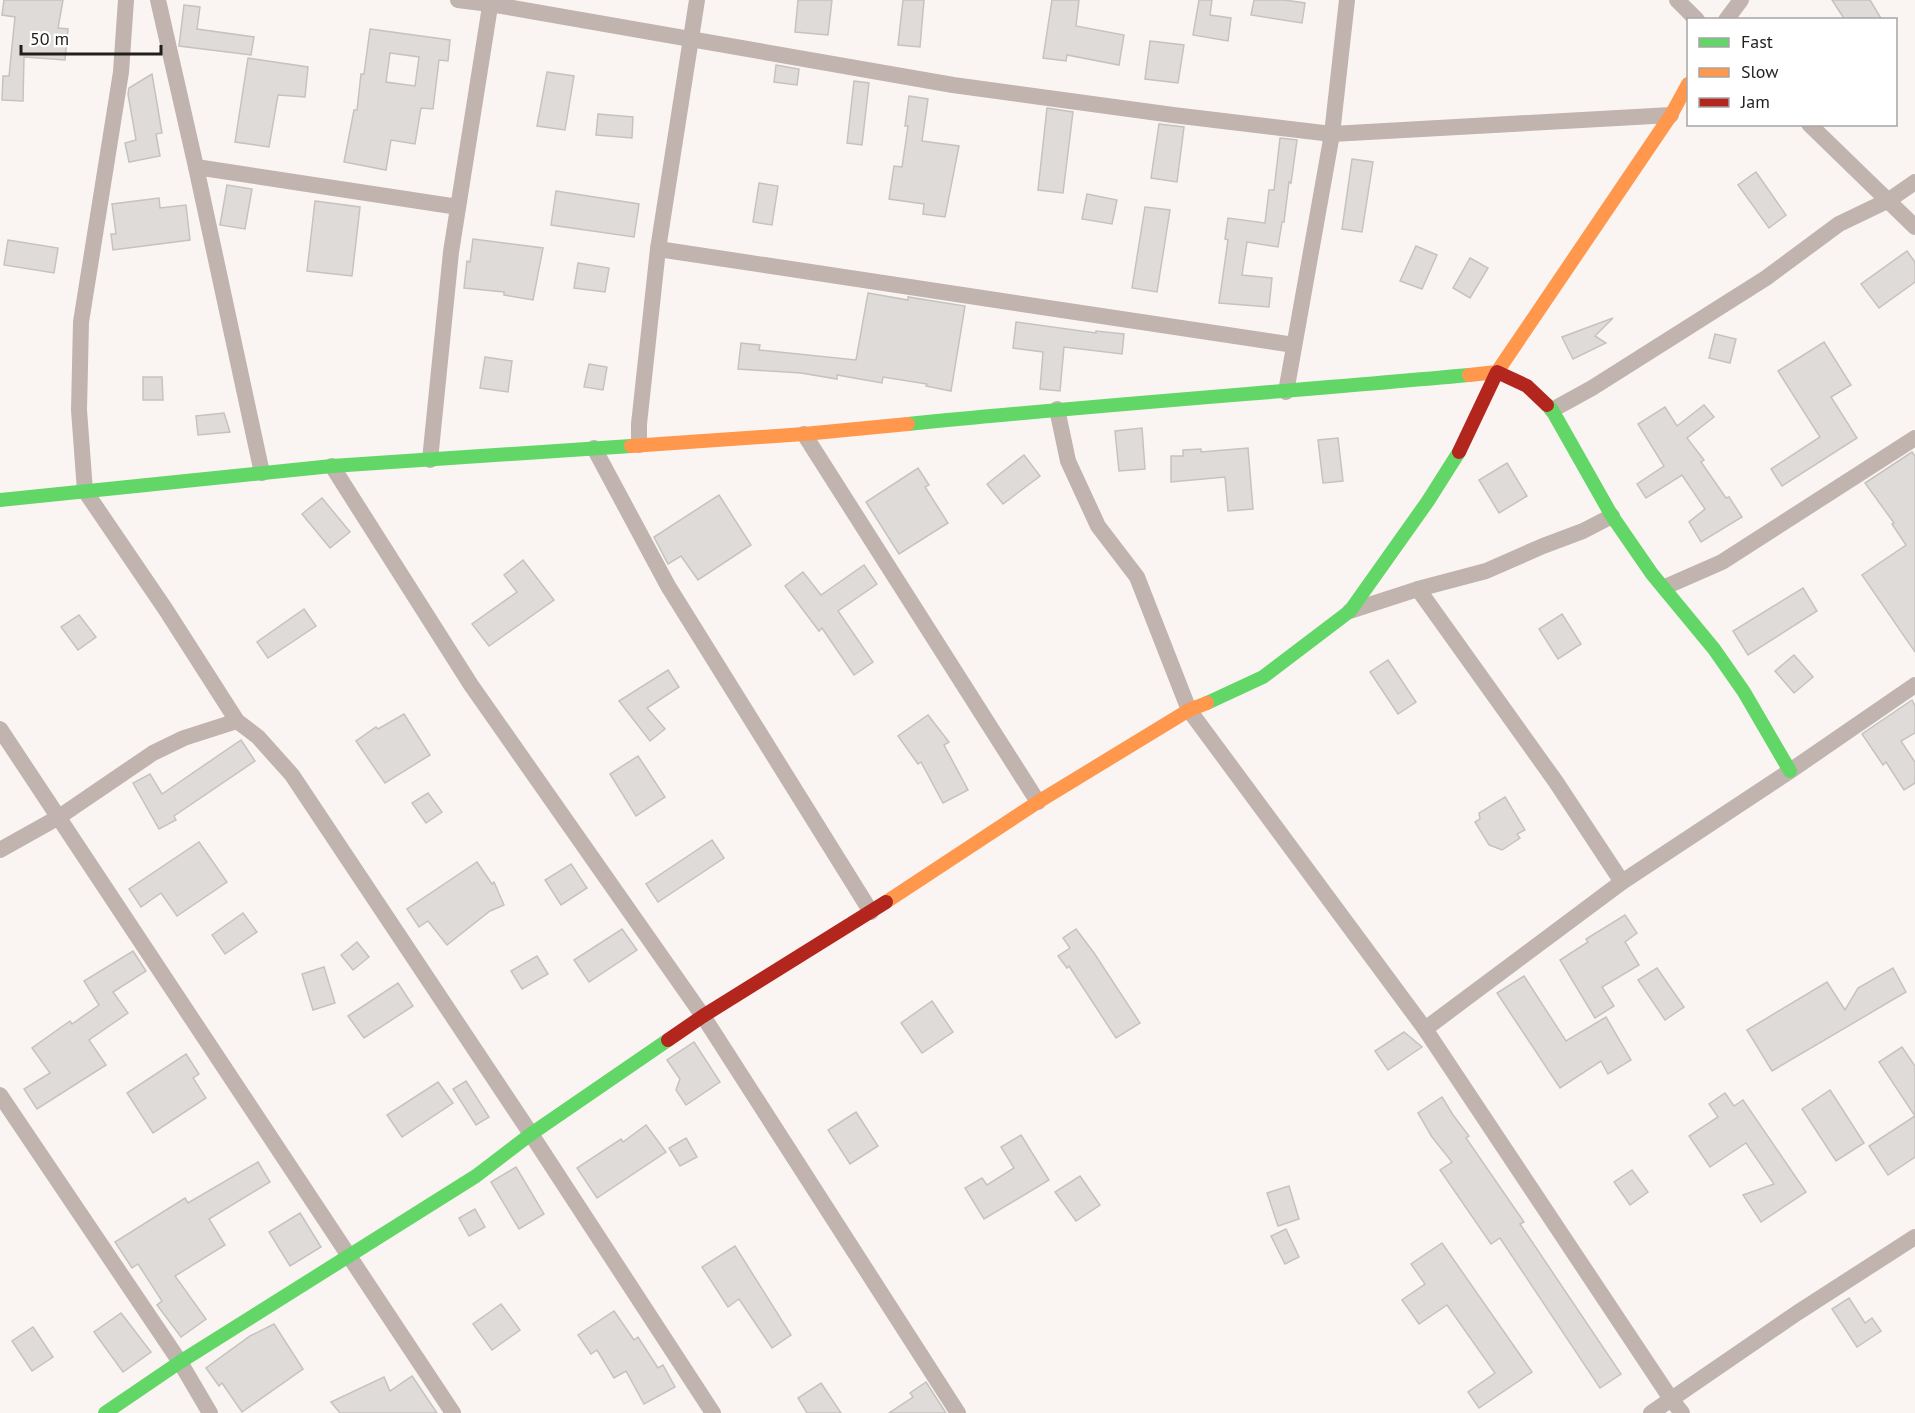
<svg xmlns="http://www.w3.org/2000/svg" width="1915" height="1413" viewBox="0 0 1915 1413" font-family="'PT Sans',sans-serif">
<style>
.building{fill:#dfdbd9;stroke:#c6c2c0;stroke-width:1.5;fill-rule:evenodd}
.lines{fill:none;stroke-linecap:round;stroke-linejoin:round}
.street{stroke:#c1b3ad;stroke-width:16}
.fast{stroke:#63d668;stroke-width:14}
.slow{stroke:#ff974d;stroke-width:14}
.jam{stroke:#b3261e;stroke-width:14}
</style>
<rect width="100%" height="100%" fill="#faf5f3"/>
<g class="building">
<polygon points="4,0 63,0 58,28 68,29 65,60 24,57 23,101 2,100 3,76 9,76 15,17 2,15"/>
<polygon points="798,0 832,0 828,35 795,32"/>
<polygon points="903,0 924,0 920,47 898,45"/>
<polygon points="1052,0 1079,0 1076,26 1124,35 1119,65 1067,55 1066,61 1043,58"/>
<polygon points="1199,0 1212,0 1210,15 1231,18 1228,41 1193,35"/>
<polygon points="1254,0 1285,0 1305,3 1302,23 1251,15"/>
<polygon points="1832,0 1870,0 1882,20 1845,20"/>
<polygon points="184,5 200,7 197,29 254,37 251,55 179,46"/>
<path d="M370,29L450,40L448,61L439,60L433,109L421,108L415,144L391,140L386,170L344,162L354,110H357L361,74H364ZM390,53L419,57L415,86L386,82Z"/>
<polygon points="1150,41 1184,45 1178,83 1145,79"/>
<polygon points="248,58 308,67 305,97 278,95 269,147 235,142"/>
<polygon points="776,65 799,69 797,85 774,82"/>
<polygon points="547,72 574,76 565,130 537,126"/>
<polygon points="152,74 162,133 156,134 160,156 129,162 125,143 136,140 128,94 129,88"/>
<polygon points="854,81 869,83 862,145 847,143"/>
<polygon points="909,96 928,99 922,141 959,146 945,217 923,214 924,204 889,199 894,166 902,167 908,126 905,126"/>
<polygon points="1047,108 1073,112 1063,193 1038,190"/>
<polygon points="598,114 633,117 632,138 596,135"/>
<polygon points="1159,124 1184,127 1177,182 1151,178"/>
<polygon points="1280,138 1297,140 1291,183 1289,182 1284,222 1282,222 1278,247 1247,242 1242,275 1272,278 1269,307 1219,303 1228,240 1225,239 1228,218 1265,223 1269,190 1274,190"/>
<polygon points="1352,159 1373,162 1362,232 1342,229"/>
<polygon points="1756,172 1786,215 1769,228 1738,185"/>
<polygon points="759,183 778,186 772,225 753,222"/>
<polygon points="227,185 252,189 245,229 220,225"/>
<polygon points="556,191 639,204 634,237 551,225"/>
<polygon points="1087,194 1117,200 1112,224 1082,219"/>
<polygon points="159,198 160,208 186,205 190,240 113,250 111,234 116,234 112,204"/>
<polygon points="315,201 360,207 352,276 307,271"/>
<polygon points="1145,207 1170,210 1157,292 1132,288"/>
<polygon points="473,239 543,248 533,300 504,295 504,292 464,288 467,261 470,262"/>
<polygon points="8,240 58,248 54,273 4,265"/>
<polygon points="1416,246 1437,255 1422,289 1400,281"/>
<polygon points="1907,251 1915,262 1915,282 1879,308 1861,284"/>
<polygon points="1470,258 1488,268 1470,298 1453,288"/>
<polygon points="578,263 609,268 605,292 574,288"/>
<polygon points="868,293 908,300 908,297 965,306 951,391 926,386 927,384 883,377 882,383 837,375 837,379 801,373 738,369 741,343 760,345 759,350 856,360"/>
<polygon points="1613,318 1595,336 1606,343 1573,359 1562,337"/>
<polygon points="1016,322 1096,333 1096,331 1124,334 1122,354 1064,347 1060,391 1040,389 1043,352 1013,348"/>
<polygon points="1715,334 1736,339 1730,363 1709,358"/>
<polygon points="1824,342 1851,385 1831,397 1857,438 1782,486 1771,469 1820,437 1778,371"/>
<polygon points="485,357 512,361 508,392 480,388"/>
<polygon points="589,364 607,367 603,390 584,387"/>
<polygon points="143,377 162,377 163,400 143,400"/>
<polygon points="1704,405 1714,417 1687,438 1704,460 1701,462 1726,498 1729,497 1742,517 1701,542 1689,522 1705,509 1682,475 1646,498 1637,484 1664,466 1638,424 1665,407 1677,426"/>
<polygon points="224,413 230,432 198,435 196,416"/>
<polygon points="1142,428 1145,469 1119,471 1115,431"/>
<polygon points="1338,438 1343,481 1323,483 1318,440"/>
<polygon points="1248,448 1253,509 1228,511 1225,477 1171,482 1171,456 1183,456 1183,450 1201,449 1201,452"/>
<polygon points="1912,452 1915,456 1915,652 1862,575 1906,545 1892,524 1894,523 1865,483"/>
<polygon points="1024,455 1040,476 1003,504 987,484"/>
<polygon points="1507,463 1527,496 1499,513 1479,480"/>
<polygon points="918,468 929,485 925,487 948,523 899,554 866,502"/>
<polygon points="719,495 751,545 698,580 681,556 668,564 654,537"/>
<polygon points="322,498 350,532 330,548 302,514"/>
<polygon points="523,560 554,600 489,646 472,624 517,592 504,575"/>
<polygon points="864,565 877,584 838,611 873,662 854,675 822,628 819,631 785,586 803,572 821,595"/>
<polygon points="1803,588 1817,611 1748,655 1733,631"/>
<polygon points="304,609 316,626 268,658 257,642"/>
<polygon points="1562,614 1581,644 1558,659 1539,629"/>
<polygon points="79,615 96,637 78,650 61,627"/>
<polygon points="1794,655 1813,677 1794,693 1775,671"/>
<polygon points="1388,660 1416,702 1398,714 1370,672"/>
<polygon points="668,670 679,687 647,708 665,729 650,741 619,701"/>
<polygon points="1912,700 1915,706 1915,733 1901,741 1915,762 1915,783 1904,790 1886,762 1883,765 1862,734"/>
<polygon points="404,714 430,755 385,783 356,741 376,727 378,729"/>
<polygon points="928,715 949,742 944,745 968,790 943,803 921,762 918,764 898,736"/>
<polygon points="241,740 255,761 174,816 176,820 159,829 133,783 150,774 162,794"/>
<polygon points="638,756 665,797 636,816 610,774"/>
<polygon points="428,793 442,812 426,823 412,803"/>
<polygon points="1505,797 1525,830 1517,834 1520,838 1502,850 1489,845 1475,822 1480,819 1479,813"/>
<polygon points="712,840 724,858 658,902 646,884"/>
<polygon points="199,842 227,882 177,916 161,893 141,907 129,889"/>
<polygon points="477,862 492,884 494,882 504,905 490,911 447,945 428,921 419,927 407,909"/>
<polygon points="571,864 587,888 561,905 545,880"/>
<polygon points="243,913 257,932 225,954 212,935"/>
<polygon points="1625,915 1637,933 1625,942 1639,965 1602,987 1614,1006 1595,1018 1560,960 1588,942 1586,939"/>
<polygon points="622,929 637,950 589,982 574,960"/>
<polygon points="1076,929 1094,953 1140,1023 1116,1038 1069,966 1067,968 1058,956 1070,948 1063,938"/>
<polygon points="357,942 369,957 353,970 341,955"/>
<polygon points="133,951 146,971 113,992 128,1013 89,1040 106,1065 37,1109 24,1089 50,1073 32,1048 70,1021 72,1024 99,1005 84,981"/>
<polygon points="537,956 548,974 522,989 511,971"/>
<polygon points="324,967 335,1003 313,1010 302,974"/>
<polygon points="1657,968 1684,1007 1665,1020 1638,980"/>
<polygon points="1893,968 1906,992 1772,1071 1747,1030 1827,982 1845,1010 1858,988"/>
<polygon points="1524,976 1566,1041 1606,1017 1631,1060 1608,1074 1601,1061 1560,1088 1497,993"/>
<polygon points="398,983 413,1006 364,1038 348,1016"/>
<polygon points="932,1001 953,1032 922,1053 901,1023"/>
<polygon points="1404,1032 1422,1047 1388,1070 1375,1051"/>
<polygon points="694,1042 720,1082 686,1105 676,1090 680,1079 667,1060"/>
<polygon points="1902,1047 1915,1066 1915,1157 1888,1175 1869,1146 1915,1116 1879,1062"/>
<polygon points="186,1054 199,1074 193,1078 206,1098 153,1133 127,1093"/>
<polygon points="466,1081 489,1117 476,1125 453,1089"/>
<polygon points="438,1082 453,1103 402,1137 387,1115"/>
<polygon points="1830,1090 1864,1143 1836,1161 1802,1109"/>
<polygon points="1725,1093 1734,1106 1743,1100 1806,1192 1761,1222 1743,1195 1774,1184 1746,1143 1710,1167 1689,1136 1718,1117 1709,1104"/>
<polygon points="1442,1097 1453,1115 1469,1136 1466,1138 1524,1222 1520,1224 1621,1374 1600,1388 1500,1238 1491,1244 1440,1170 1452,1162 1432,1137 1418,1113"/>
<polygon points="856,1112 878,1146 850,1164 828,1130"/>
<polygon points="646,1125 666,1152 597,1198 577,1168 621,1139 623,1142"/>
<polygon points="1021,1135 1049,1180 984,1219 965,1188 982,1178 987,1185 1014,1168 1001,1147"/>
<polygon points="686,1138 697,1157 680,1166 669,1148"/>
<polygon points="258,1162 270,1182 209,1219 225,1245 175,1276 206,1319 181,1337 157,1305 162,1301 138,1264 132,1268 115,1242 185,1198 188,1203"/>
<polygon points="516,1167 544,1214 519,1229 491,1182"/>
<polygon points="1632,1170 1648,1192 1630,1205 1614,1182"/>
<polygon points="1080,1176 1100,1205 1076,1221 1055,1192"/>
<polygon points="1289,1186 1299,1219 1278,1226 1267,1193"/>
<polygon points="475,1209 485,1227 469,1236 459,1218"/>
<polygon points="300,1213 321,1247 290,1266 269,1232"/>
<polygon points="1286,1229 1299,1257 1285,1264 1271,1236"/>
<polygon points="1442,1243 1532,1372 1479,1408 1468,1392 1495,1373 1447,1305 1419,1324 1402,1300 1425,1284 1411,1264"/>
<polygon points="735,1246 791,1335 772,1348 739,1299 728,1307 702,1267"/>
<polygon points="1849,1298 1865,1323 1872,1318 1881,1331 1857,1347 1832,1309"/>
<polygon points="501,1304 520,1330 492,1350 473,1324"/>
<polygon points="614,1311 634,1340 638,1337 658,1368 663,1365 675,1387 644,1404 626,1371 614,1378 597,1350 591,1354 578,1335"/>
<polygon points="121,1313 151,1352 123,1372 94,1332"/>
<polygon points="274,1324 303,1369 242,1412 222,1383 219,1386 206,1368 250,1336"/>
<polygon points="33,1327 53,1357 32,1371 12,1341"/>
<polygon points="412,1376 437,1413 340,1413 331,1402 384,1377 390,1391"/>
<polygon points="926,1382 946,1413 889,1413 913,1397 910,1393"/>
<polygon points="821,1383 841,1413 807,1413 798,1398"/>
</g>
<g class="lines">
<g class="street">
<polyline points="126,0 121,72 81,322 79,410 85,491 166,610 237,721 258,737 292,775 531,1134 713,1413"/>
<polyline points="158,0 196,167 262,473"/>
<polyline points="458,0 490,4 953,85 1173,115 1332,134 1671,115"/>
<polyline points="1677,0 1697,20"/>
<polyline points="1726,20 1741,0"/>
<polyline points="1809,124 1915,227"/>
<polyline points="196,167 458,207"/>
<polyline points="658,249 1294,345"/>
<polyline points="1286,392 1332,134 1347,0"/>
<polyline points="1057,409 1068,461 1098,526 1137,577 1189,710 1425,1029 1671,1399 1682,1413"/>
<polyline points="1552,410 1592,388 1766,278 1839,224 1889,200 1915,182"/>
<polyline points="804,434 1038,802"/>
<polyline points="639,445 639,424 658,249 697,0"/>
<polyline points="594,448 668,586 871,912"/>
<polyline points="430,460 451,252 491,0"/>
<polyline points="332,466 471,685 703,1016 958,1413"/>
<polyline points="1665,587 1722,562 1915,438"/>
<polyline points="1418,589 1556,782 1622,882"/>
<polyline points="1350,611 1418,589 1486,571 1543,546 1583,531 1612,516"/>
<polyline points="0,729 453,1413"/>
<polyline points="0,850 59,817 153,753 184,738 237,721"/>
<polyline points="1425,1029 1622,882 1790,771 1915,685"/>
<polyline points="0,1095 180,1362 210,1413"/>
<polyline points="1651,1413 1797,1313 1915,1237"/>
</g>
<g class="fast">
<polyline points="1547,405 1552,410 1612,516 1652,574 1714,649 1744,692 1790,771"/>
<path d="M908,424C1095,405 1282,392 1469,375"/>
<polyline points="0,500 332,466 631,446"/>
<polyline points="1207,703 1263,677 1350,611 1428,501 1459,452"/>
<polyline points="105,1413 180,1362 476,1176 531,1134 668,1040"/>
</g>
<g class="slow">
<polyline points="1469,375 1497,372 1671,115 1688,84"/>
<polyline points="631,446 804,434 908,424"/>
<polyline points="886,902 1038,802 1189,710 1207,703"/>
</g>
<g class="jam">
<polyline points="1459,452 1497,372 1527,386 1547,405"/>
<polyline points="668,1040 703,1016 886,902"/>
</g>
</g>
<rect x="1687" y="18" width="210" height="108" fill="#ffffff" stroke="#a6a5a4" stroke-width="1.5"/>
<rect x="1699" y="38" width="30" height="9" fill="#63d668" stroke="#a6a5a4" stroke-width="1.5"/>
<text x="1741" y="48" font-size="18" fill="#211e1c">Fast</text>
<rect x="1699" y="68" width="30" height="9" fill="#ff974d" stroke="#a6a5a4" stroke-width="1.5"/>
<text x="1741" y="78" font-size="18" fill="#211e1c">Slow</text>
<rect x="1699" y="98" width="30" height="9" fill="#b3261e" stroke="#a6a5a4" stroke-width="1.5"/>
<text x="1741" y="108" font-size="18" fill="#211e1c">Jam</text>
<path d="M21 45v9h140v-9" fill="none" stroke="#211e1c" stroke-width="3"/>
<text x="30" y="45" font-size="18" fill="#211e1c" stroke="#ffffff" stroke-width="4.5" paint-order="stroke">50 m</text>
</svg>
